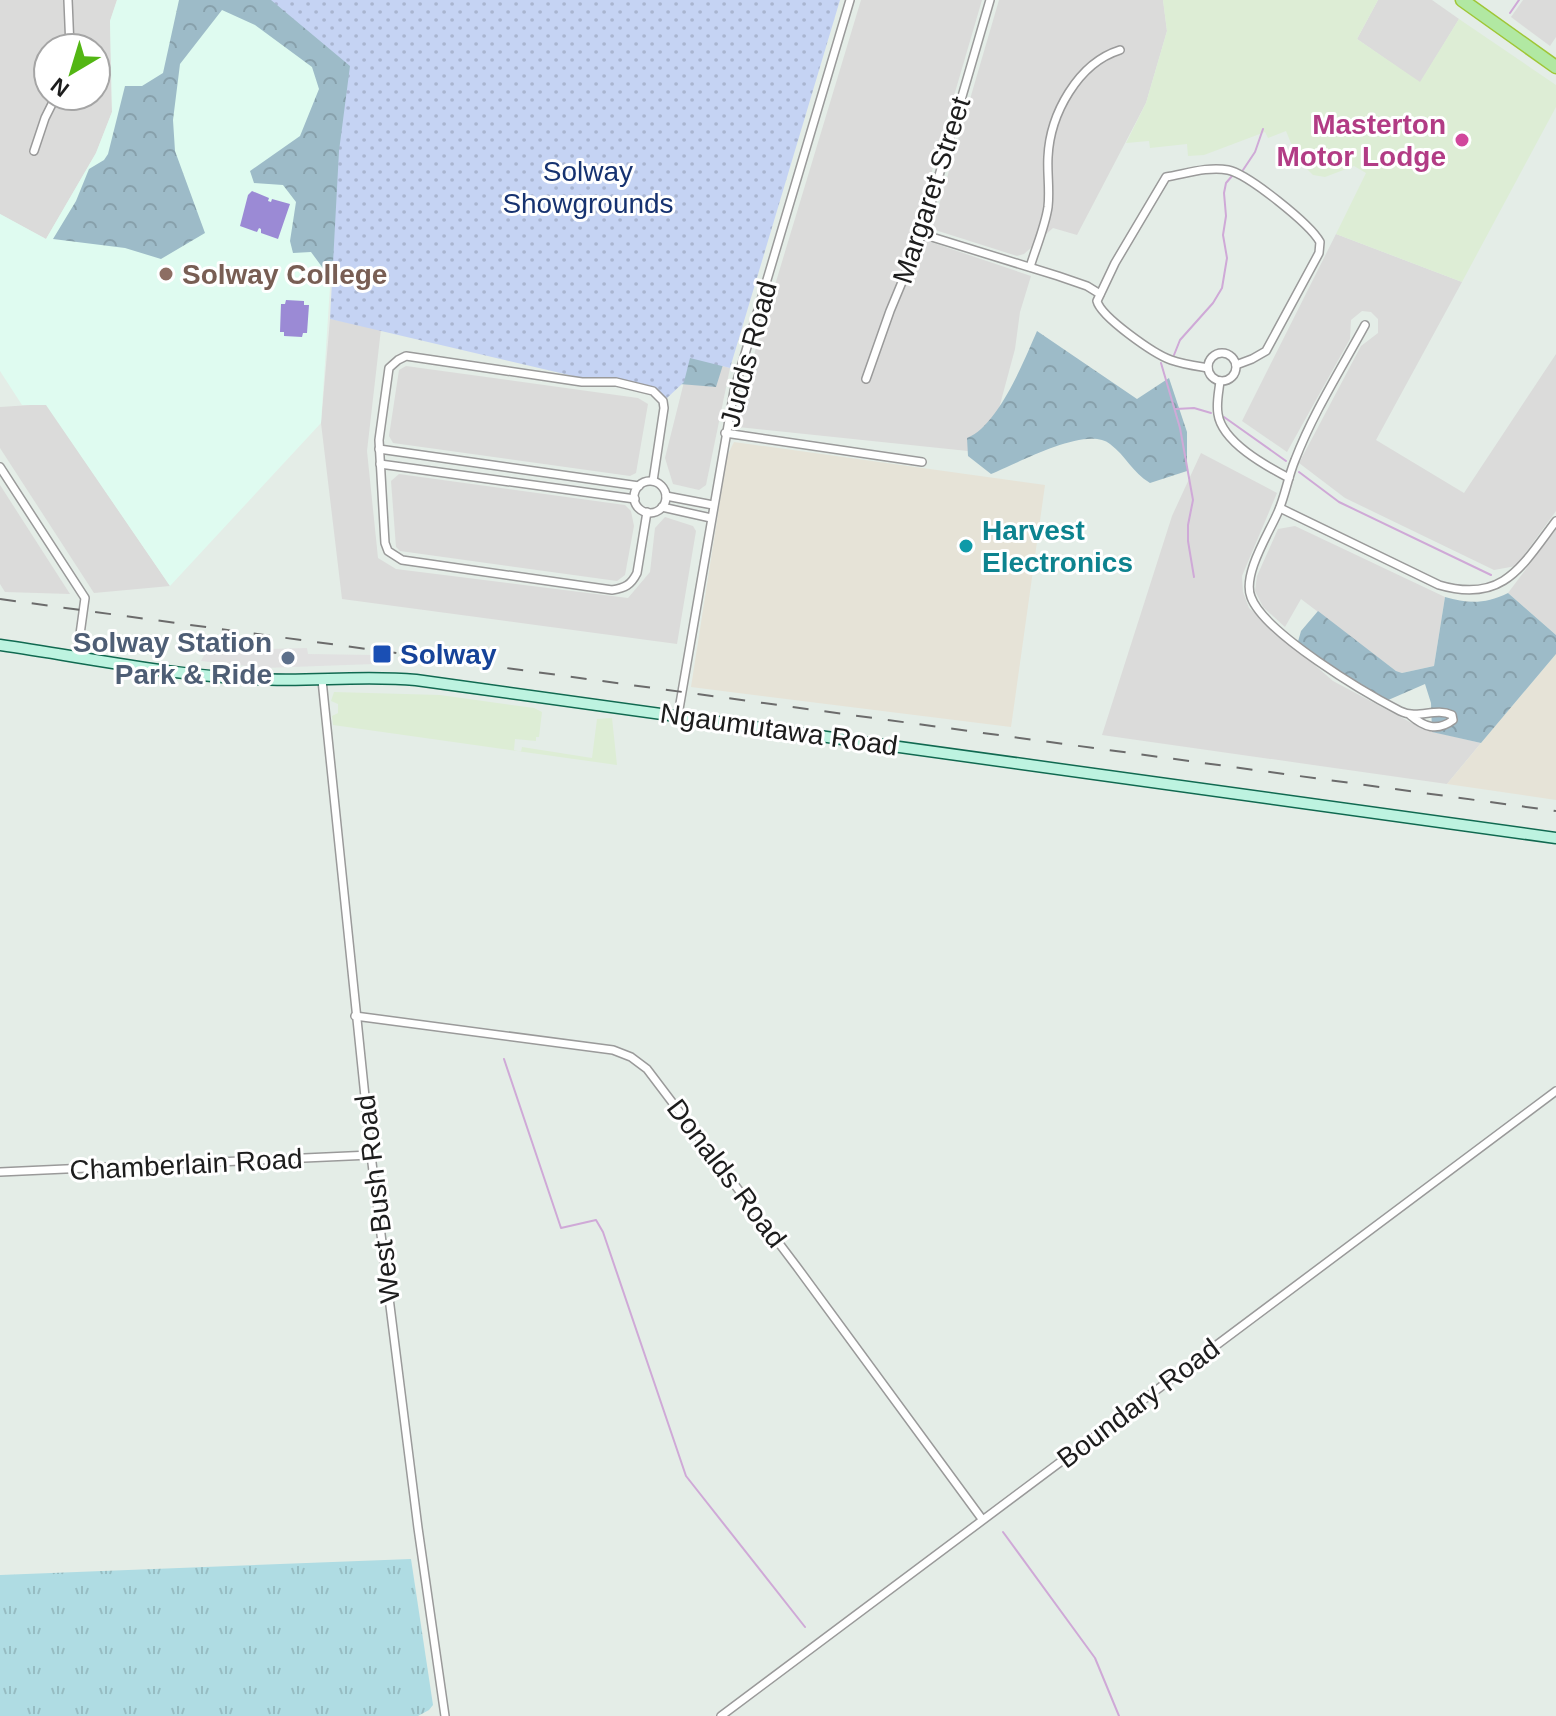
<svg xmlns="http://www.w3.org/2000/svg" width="1556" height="1716" viewBox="0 0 1556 1716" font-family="Helvetica,sans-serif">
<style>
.residential{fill:#dbdbda;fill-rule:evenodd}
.commercial{fill:#ddedd5}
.industrial{fill:#e6e3d7}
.education{fill:#dffbf0}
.grass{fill:url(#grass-tufts)}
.forest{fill:url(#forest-crowns)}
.park{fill:url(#park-dots)}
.pitch{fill:#9b8ad5}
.parking{fill:#e1e1e1}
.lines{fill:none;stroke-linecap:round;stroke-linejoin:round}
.stream{stroke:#cfa9d7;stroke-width:2}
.minor-casing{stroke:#9a9a9a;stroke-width:10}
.secondary-casing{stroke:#106950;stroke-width:13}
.trunk-casing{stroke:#9fc636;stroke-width:15}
.minor{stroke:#fff;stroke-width:7}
.secondary{stroke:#bdf3e0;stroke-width:10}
.trunk{stroke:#b1e8a2;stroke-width:12}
.rail{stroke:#6b6b6b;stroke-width:2;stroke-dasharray:16 16;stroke-linecap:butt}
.hotel-dot{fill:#d1479c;stroke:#fff;stroke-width:3}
.education-dot{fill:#8d6e63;stroke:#fff;stroke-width:3}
.culture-dot{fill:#0f9aa8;stroke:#fff;stroke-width:3}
.transit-dot{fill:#1a4fb4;stroke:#fff;stroke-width:3}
.service-dot{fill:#5c6f8a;stroke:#fff;stroke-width:3}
.labels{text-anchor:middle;stroke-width:6;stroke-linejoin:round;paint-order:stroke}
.hotel-label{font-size:28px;font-weight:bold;fill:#b23c85;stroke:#fff;text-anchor:end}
.park-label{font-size:28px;fill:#163270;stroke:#fff}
.street-label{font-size:28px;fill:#1d1d1d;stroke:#fff}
.education-label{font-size:28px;font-weight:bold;fill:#785e54;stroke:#fff;text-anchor:start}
.culture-label{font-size:28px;font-weight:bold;fill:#0d838f;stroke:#fff;text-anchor:start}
.service-label{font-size:28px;font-weight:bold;fill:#4e5e75;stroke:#fff;text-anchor:end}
.transit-label{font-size:28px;font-weight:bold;fill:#164399;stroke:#fff;text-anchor:start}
</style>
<defs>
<pattern id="grass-tufts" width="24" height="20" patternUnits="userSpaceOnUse" patternTransform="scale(2)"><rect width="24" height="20" fill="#afdce3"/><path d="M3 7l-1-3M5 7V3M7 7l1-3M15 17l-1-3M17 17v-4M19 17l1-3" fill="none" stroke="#96bcc2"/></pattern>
<pattern id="forest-crowns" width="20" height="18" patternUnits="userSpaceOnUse" patternTransform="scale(2)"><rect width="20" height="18" fill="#9dbbc8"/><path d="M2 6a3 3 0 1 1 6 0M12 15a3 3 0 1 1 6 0" fill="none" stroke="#87a0ab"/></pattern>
<pattern id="park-dots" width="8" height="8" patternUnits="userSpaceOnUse" patternTransform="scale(2)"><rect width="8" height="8" fill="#c5d3f3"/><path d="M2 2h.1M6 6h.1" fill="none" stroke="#a9b5d0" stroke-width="1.8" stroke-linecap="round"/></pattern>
</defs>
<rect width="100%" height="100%" fill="#e4ede7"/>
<g class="residential">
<path d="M0,0H117L110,21L112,112L96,153L46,239L0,214ZM48,48H96V96H48Z"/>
<polygon points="861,0 982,0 913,236 1031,276 1020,312 1015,349 987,453 738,427 743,391"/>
<polygon points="999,0 1163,0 1167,31 1146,103 1077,235 1053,228 1024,254 1017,256 932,229"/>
<polygon points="1378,0 1432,0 1459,19 1420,83 1357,39"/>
<polygon points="1523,0 1556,0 1556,37 1550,46 1511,17"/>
<polygon points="1336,234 1462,282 1376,440 1464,493 1556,354 1556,511 1516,566 1494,570 1345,498 1299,463 1361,346 1378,333 1378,319 1371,312 1362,311 1351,320 1350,339 1287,452 1242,421"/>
<polygon points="330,319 381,329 367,451 378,558 396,569 628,598 650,572 655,528 665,517 693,526 696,531 677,644 342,599 321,423"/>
<polygon points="690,358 730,368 706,485 699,490 673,484 665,458"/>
<polygon points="406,366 638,398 648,404 636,473 630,476 393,443 389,436 399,370"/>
<polygon points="46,404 170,586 94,593 0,448 0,407"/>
<polygon points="1201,453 1277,493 1242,576 1243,592 1249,608 1333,681 1425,730 1481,743 1447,784 1102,735 1172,516"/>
<polygon points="399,474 625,505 631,511 634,526 625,575 617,581 400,551 396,547 391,481"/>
<polygon points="0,485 70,594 5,592 0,584"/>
<polygon points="1295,526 1445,597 1434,666 1402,673 1396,671 1301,599 1285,627 1263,607 1255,591 1257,576 1278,529"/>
<polygon points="1556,529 1556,635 1508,593"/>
</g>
<g class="commercial">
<polygon points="1163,0 1378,0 1357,39 1420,82 1459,19 1556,85 1556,107 1462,282 1336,234 1366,173 1354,166 1325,177 1313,175 1306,168 1301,151 1295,153 1286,131 1268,138 1265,132 1204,155 1188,156 1187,144 1150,148 1149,141 1126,143 1146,103 1167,31"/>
<polygon points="334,692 440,695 534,708 542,712 539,737 536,737 536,741 515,739 514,750 521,752 522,747 592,758 597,719 612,718 617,765 333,725 332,716 338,713 338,704 331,701"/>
</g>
<g class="industrial">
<polygon points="734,442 1045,485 1011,727 691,687 727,456"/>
<polygon points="1556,654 1556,800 1447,784 1481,743"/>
</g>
<polygon class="education" points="117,0 271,0 350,66 339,151 321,423 170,586 46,405 22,405 0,371 0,214 46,239 96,153 112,112 110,21"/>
<polygon class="grass" points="411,1559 433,1705 429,1710 418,1716 0,1716 0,1575"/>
<g class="forest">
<polygon points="179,0 296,0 727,352 716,387 655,382 339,290 311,252 293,253 290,241 296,202 283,185 254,183 250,171 300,136 319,89 312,67 255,25 222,10 180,64 173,120 175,151 205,233 161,259 125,248 53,239 76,201 89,169 104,160 108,154 125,86 142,86 163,73"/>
<path d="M1037,331L1137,399L1169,378L1187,432V471L1150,483C1132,472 1126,456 1110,444C1086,425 1017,464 991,474L968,456L967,438C998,426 1024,361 1037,331Z"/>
<path d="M1508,593L1556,635V654L1481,743L1432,732L1431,703L1425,684L1386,701L1357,690L1297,645L1301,631L1318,611L1396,671L1402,673L1434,666L1445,597C1469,604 1485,604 1508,593Z"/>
</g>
<polygon class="park" points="271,0 840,0 730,368 690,358 684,382 667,398 330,319 339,151 350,66"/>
<g class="pitch">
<polygon points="252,191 269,198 268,201 271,202 272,199 290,204 278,239 261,233 261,229 259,228 257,232 240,226 248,195"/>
<polygon points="286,300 304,301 304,305 309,305 307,333 303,333 302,337 284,336 284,332 280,332 281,304 285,304"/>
</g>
<polygon class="parking" points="210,644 269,649 307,648 308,654 373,655 374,664 264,668 201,661"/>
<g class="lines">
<g class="stream">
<polyline points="1510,13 1519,0"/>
<polyline points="1243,170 1255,152 1263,129"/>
<polyline points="1174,355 1180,340 1213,303 1222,288 1227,258 1223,235 1226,216 1224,193 1226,183 1232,176"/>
<polyline points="1161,363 1180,428 1193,500 1188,525 1188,541 1194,577"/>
<polyline points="1176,409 1194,408 1211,413"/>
<polyline points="1224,417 1286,461"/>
<polyline points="1299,472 1339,502 1491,575"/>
<polyline points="504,1059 561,1228 596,1220 603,1232 686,1476 805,1627"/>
<polyline points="1003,1532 1095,1658 1119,1716"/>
</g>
<g class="minor-casing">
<g id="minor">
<polyline points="68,0 70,48"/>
<polyline points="34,151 45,118 56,96"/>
<polyline points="922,234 1058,276 1087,286 1100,294"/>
<path d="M1030,267C1036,247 1045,227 1048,207C1050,190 1047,173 1048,157C1050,114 1078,63 1120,50"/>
<path d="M1365,325C1341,369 1313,413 1295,460C1288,477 1285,496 1278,512C1269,533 1242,575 1251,597C1264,633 1365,693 1400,711C1418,720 1435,707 1452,715L1453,720C1437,732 1424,727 1410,715"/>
<circle cx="1222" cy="367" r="14"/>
<path d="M1208,368C1196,366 1182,364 1171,360C1154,354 1101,317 1097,301L1115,263L1166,177C1185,174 1208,166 1228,170C1248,174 1310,224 1320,242L1319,253L1266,351L1252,359L1236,365"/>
<polyline points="866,379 890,311 922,234 990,0"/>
<path d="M1220,381C1219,391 1216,403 1218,414C1222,442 1266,466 1289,478"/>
<polyline points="725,433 922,462"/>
<polyline points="379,449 639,486"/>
<polyline points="380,464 635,499"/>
<polyline points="0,467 85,598 77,656"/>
<circle cx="650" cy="497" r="16"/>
<polyline points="666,496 713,505"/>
<polyline points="662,507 711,518"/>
<path d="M1280,508L1439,585C1503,604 1522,566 1556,521"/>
<path d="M647,512L637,573C631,585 625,588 612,590L402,560L388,551L385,543L379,440L389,368L398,360L406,356L582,382H616L653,391L663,401L664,408L653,481"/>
<polyline points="322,680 371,1155 418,1528 445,1716"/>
<polyline points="678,715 734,391 850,0"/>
<polyline points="355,1016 613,1050 631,1057 647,1069 797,1267 982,1519"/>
<polyline points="0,1172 371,1155"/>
<polyline points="721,1716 1556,1091"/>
</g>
</g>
<g class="secondary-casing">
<path id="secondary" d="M0,645C84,657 172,676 256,679C309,682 363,675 416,680L1556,838"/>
</g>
<g class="trunk-casing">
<polyline id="trunk" points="1462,0 1556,67"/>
</g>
<use href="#minor" class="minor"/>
<use href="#secondary" class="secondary"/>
<use href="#trunk" class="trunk"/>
<polyline class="rail" points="0,599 1556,811"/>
</g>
<circle class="hotel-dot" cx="1462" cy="140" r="8"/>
<circle class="education-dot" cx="166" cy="274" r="8"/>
<circle class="culture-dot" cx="966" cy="546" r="8"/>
<rect class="transit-dot" x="372" y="644" width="20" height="20" rx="4"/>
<circle class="service-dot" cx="288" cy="658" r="8"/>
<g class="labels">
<g class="hotel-label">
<text x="1446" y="134">Masterton<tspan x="1446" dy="32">Motor Lodge</tspan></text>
</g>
<g class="park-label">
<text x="588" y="181">Solway<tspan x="588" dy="32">Showgrounds</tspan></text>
</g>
<g class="street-label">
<text transform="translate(931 190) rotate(-72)" y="10">Margaret Street</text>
<text transform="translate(748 354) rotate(-75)" y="10">Judds Road</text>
<text transform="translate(779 729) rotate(8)" y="10">Ngaumutawa Road</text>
<text transform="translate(186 1164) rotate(-3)" y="10">Chamberlain Road</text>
<text transform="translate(727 1173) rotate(53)" y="10">Donalds Road</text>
<text transform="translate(377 1199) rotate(-97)" y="10">West Bush Road</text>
<text transform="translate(1138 1403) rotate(-37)" y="10">Boundary Road</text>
</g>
<g class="education-label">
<text x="182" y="284">Solway College</text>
</g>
<g class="culture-label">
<text x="982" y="540">Harvest<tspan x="982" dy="32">Electronics</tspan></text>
</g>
<g class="service-label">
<text x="272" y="652">Solway Station<tspan x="272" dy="32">Park &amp; Ride</tspan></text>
</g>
<g class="transit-label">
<text x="400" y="664">Solway</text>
</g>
</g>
<g transform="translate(72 72) rotate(218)"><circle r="38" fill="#ffffff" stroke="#a5a5a5" stroke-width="2"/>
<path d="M0-6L14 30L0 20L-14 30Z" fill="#53b614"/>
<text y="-12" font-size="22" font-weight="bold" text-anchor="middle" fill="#1d1d1d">N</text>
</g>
</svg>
